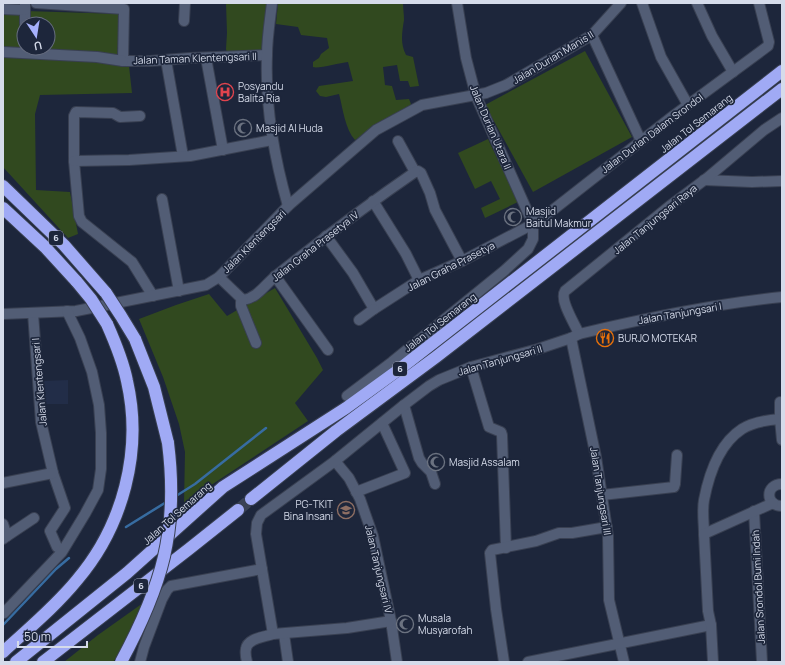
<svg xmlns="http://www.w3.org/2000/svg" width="785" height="665" viewBox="0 0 785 665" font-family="Manrope,sans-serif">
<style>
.built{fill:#222d48}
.green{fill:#31491f;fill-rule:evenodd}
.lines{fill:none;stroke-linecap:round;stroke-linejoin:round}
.stream{stroke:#376ca1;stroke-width:2.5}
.highway-tunnel{stroke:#394155;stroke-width:12;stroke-dasharray:12 6;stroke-linecap:butt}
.minor-casing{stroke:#394052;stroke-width:12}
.highway-casing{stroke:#394052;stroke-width:14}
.minor{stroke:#525d75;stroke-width:10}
.highway{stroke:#a0aaf5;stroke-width:12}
.highway-bridge-casing{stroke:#394052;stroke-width:14;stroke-linecap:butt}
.highway-bridge{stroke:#a0aaf5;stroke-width:12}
.labels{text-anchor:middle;stroke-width:3.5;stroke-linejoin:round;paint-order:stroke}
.shield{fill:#1d263b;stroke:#9ea5b6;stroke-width:1}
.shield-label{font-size:9px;font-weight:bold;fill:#d5dbea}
.street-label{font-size:10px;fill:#d5dbea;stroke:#1d263b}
.poi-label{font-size:10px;fill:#d5dbea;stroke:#1d263b;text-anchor:start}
</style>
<rect width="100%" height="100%" fill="#1d263b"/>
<polygon class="built" points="68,380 68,404 42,404 43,381"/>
<g class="green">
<path d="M3,3H26V11L120,14L117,61L129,66L132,93L40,95L35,114L36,190L70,192L78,234L68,238L3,167ZM24,24H48V48H24Z"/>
<polygon points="226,3 270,3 267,55 227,53 226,49 227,33"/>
<path d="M278,3H403C403,8 404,14 404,20C402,32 400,44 406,55L413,57L419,86L410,87L408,81H400L397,65L383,67L385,85L392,86L396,100L409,99L411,104L408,109L355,140C345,129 343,109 339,94L326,97L320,96L316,91L319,86L353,81L348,62C339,63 318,69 313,67V62L319,58L321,54L329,48L327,38L301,35L298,27L276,24Z"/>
<polygon points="585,51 632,137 533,192 485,105"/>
<polygon points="488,139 518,202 485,218 481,208 500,199 491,181 475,189 458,153"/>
<polygon points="275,288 317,358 323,370 295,403 308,421 184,503 185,452 179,424 163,377 139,319 176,305 209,294 227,316"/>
<polygon points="143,603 117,657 113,662 64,662 98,635"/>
</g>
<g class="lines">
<g class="stream">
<polyline points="176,496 195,484 266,428"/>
<polyline points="126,527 168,501"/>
<polyline points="3,625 56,569 69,558"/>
</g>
<polyline class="highway-tunnel" points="238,510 251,499"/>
<g class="minor-casing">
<g id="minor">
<polyline points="25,3 25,24"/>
<polyline points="36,3 124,9 123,61 150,61 190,58 267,55"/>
<path d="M272,3C270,20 267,38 267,55C265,106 274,157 288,206"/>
<polyline points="642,3 661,57 688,105"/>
<polyline points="697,3 712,36 733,72"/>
<polyline points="3,9 25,10"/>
<polyline points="184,21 185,3"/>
<polyline points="592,35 641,141"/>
<polyline points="3,52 97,57 123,61"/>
<polyline points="206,58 223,150"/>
<polyline points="166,60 183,156"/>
<polyline points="140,116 120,117 113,113 76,112 74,116 74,161 79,216 82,222 132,262 153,296"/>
<polyline points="398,141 415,172"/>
<polyline points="74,161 129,160 190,156 272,140"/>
<polyline points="415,172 418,171 421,173 430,193 435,210 462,261"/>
<polyline points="704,180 752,182 782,181"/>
<polyline points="162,199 179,291"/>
<polyline points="373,201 406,254 419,280"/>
<polyline points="326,236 353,273 374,309 419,280 462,261 533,224 549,213 673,116 768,46 769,42 759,3"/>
<polyline points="275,276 328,350"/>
<path d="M219,277L243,300C258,298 266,283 277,275C322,239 367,205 415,172"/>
<polyline points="243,300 241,302 241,306 256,343"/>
<polyline points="33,313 41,422 53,473 65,508 50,531 57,547"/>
<polyline points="3,314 76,311 206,285 219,277 288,206 376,130 422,105 486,93 506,85 592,35 621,3"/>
<polyline points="359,320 374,309"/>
<path d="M579,334C575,324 559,300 565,291L671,205L707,178L764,130L782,118"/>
<polyline points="571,338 596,457 608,536 609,600 624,662"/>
<polyline points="471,367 489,427 501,432 502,435 506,548"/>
<polyline points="347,396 392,362 504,271 528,249 533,239 533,224 476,96 466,58 457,3"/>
<polyline points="780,402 780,419"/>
<polyline points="404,405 419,458 422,463 431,472 435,484"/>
<polyline points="335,461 349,478 360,499 373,536 391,621 397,662"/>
<polyline points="3,483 53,473"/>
<path d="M782,484C765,484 765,506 782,506"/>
<polyline points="356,492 405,473 382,423"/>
<polyline points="602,495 674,487 675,484 677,455"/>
<polyline points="754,511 762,662"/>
<polyline points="3,524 7,536 3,539"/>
<path d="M704,534C704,523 702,511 704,500C709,474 719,444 742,429C753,422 767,420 780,419L782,440"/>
<polyline points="7,536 34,518"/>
<polyline points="4,613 62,552 85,514 98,490 101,469 101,433 99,405 92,372 80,338 67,311"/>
<path d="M273,634L256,534L257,523L261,515L335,461L404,405L429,386L439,380L471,367L538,349L571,338L579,334C646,318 714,304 782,297"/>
<polyline points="284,634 288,662"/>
<polyline points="140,662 144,647 162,599 167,590 171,586 262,569"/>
<path d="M247,662C246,658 245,653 246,649C247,638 265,637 273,634L347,628L391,621"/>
<polyline points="504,662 496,609 490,553 492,550 536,541 559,533 572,533 607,527"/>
<polyline points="528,662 711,625"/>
<polyline points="713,662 711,625 708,611 704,534 773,503"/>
</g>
</g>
<g class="highway-casing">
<g id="highway">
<polyline points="3,186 64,245 106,293"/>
<polyline points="3,208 45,247 77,282"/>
<polyline points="135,339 154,387 168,443"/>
<polyline points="251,499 336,431 436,357 782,89"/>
<path d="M3,652C28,629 55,607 77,580C123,526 143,451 127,381C123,361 115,342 107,324"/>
<polyline points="16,662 127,573 223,487 346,408 397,371 782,71"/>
<polyline points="43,662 189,549 238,510"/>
</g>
</g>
<use href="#minor" class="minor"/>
<use href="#highway" class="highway"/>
<g class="highway-bridge-casing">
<g id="highway-bridge">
<polyline points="77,282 91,299 107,324"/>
<polyline points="106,293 121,316 135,339"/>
<path d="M121,662C162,586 179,530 168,443"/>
</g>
</g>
<use href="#highway-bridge" class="highway-bridge"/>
</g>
<defs>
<g id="hospital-ring" transform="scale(0.9)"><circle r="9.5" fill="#1d263b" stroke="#e0444e" stroke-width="1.5"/><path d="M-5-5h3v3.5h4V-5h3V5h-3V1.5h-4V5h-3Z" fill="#e0444e"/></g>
<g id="mosque-ring" transform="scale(0.9)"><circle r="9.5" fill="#1d263b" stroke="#6b7280" stroke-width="1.5"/><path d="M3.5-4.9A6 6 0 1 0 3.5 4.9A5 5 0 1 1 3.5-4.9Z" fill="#6b7280"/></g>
<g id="restaurant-ring" transform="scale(0.9)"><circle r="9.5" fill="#1d263b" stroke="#e8710a" stroke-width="1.5"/><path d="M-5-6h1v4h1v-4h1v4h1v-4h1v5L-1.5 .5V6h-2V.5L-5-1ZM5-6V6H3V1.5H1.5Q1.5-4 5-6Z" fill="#e8710a"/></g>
<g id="school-ring" transform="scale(0.9)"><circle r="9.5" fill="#1d263b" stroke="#8d6e63" stroke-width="1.5"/><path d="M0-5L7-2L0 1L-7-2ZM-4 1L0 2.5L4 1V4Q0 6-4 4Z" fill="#8d6e63"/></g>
</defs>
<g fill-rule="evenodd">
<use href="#hospital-ring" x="225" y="92"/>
<use href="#mosque-ring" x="243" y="128"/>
<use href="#mosque-ring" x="513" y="217"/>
<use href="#restaurant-ring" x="605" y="338"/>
<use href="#mosque-ring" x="436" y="462"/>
<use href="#school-ring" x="346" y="510"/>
<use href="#mosque-ring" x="405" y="624"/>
</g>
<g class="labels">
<g class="shield">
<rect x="49" y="231" width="14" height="14" rx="3"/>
<rect x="393" y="362" width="14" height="14" rx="3"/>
<rect x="134" y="579" width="14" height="14" rx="3"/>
</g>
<g class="shield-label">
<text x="56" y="241">6</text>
<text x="400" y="372">6</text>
<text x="141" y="589">6</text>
</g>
<g class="street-label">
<text transform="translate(553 57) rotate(-31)" y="4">Jalan Durian Manis II</text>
<text transform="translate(195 58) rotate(-2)" y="4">Jalan Taman Klentengsari II</text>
<text transform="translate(696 123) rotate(-38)" y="4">Jalan Tol Semarang</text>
<text transform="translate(491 127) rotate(67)" y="4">Jalan Durian Utara II</text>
<text transform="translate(652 133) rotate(-37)" y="4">Jalan Durian Dalam Srondol</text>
<text transform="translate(655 219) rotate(-39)" y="4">Jalan Tanjungsari Raya</text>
<text transform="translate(254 241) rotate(-45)" y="4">Jalan Klentengsari</text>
<text transform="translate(315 246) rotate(-38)" y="4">Jalan Graha Prasetya IV</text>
<text transform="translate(451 266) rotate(-27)" y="4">Jalan Graha Prasetya</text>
<text transform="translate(680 313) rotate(-10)" y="4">Jalan Tanjungsari I</text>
<text transform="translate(440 322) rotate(-38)" y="4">Jalan Tol Semarang</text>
<text transform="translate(500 360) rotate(-16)" y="4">Jalan Tanjungsari II</text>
<text transform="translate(39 382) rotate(-95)" y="4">Jalan Klentengsari I</text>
<text transform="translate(601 491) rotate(81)" y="4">Jalan Tanjungsari III</text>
<text transform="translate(177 513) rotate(-42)" y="4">Jalan Tol Semarang</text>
<text transform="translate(379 569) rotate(77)" y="4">Jalan Tanjungsari IV</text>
<text transform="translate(758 587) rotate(-93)" y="4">Jalan Srondol Bumi Indah</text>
</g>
<g class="poi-label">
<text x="238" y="90">Posyandu<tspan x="238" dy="12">Balita Ria</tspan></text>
<text x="256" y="132">Masjid Al Huda</text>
<text x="526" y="215">Masjid<tspan x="526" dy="12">Baitul Makmur</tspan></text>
<text x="618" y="342">BURJO MOTEKAR</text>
<text x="449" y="466">Masjid Assalam</text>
<text x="333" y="508" text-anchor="end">PG-TKIT<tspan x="333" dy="12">Bina Insani</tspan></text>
<text x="418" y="622">Musala<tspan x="418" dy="12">Musyarofah</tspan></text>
</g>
</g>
<rect width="785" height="665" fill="none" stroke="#d5dbea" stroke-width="8"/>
<g transform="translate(36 36) rotate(168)"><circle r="19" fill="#1d263b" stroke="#676e81"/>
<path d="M0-3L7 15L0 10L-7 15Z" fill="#a6b1fc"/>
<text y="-6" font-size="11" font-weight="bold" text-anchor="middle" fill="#d5dbea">U</text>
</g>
<path d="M18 641v6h69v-6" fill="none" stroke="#d5dbea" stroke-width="2"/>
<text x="24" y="641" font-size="12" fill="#d5dbea" stroke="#1d263b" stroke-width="3" paint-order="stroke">50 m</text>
</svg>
